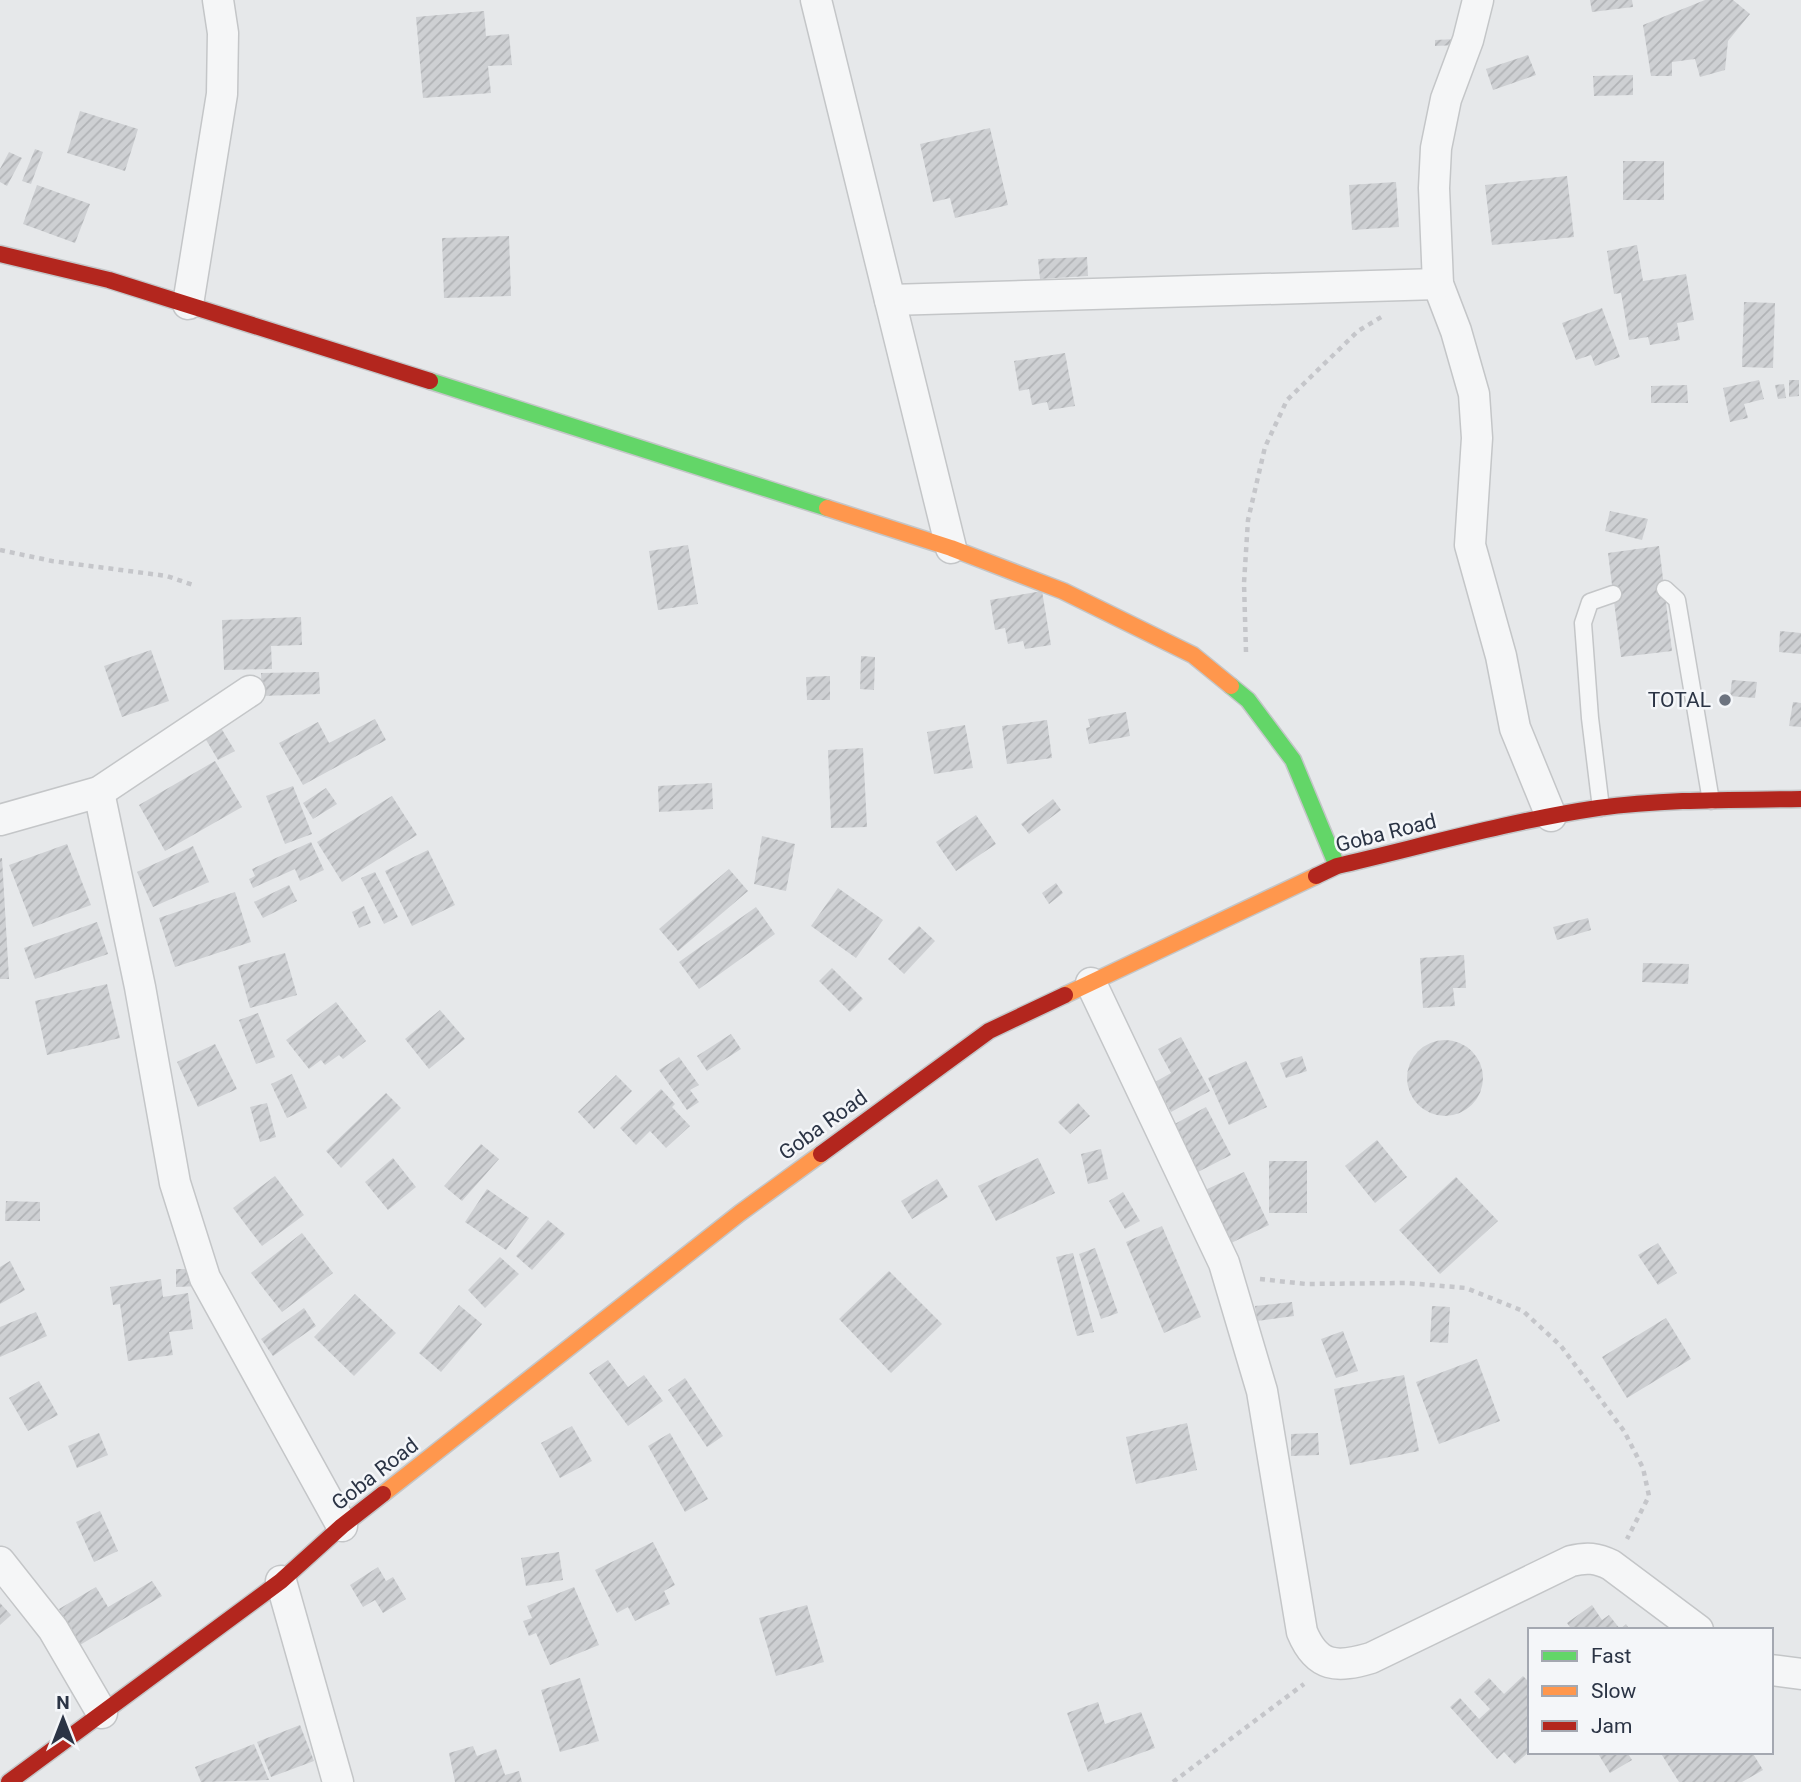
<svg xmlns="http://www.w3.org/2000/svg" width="1801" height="1782" viewBox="0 0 1801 1782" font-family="Roboto,sans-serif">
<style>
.building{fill:url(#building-hatch)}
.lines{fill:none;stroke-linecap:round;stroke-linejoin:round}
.lane-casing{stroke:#c4c6c8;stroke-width:19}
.street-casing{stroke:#c4c6c8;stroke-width:33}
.fast-casing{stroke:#c4c6c8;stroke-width:19}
.slow-casing{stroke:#c4c6c8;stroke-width:19}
.jam-casing{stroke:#c4c6c8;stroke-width:19}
.path{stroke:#c5c6ca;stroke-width:4.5;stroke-dasharray:5 5;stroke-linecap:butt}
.lane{stroke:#f5f6f7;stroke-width:16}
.street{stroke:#f5f6f7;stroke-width:30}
.fast{stroke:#63d668;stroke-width:16}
.slow{stroke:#ff974d;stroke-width:16}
.jam{stroke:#b3261e;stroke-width:16}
.poi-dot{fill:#6c737f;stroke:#f4f6f9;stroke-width:2.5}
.labels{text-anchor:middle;stroke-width:5;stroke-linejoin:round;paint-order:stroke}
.poi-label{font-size:21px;fill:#2b3445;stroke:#f4f6f9;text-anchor:end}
.street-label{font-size:21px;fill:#2b3445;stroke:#f4f6f9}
</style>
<defs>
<pattern id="building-hatch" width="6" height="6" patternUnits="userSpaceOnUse" patternTransform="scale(1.75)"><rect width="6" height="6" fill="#ced0d3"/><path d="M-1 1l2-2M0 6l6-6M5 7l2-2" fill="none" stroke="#b1b3b6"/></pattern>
</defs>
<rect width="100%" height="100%" fill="#e6e8ea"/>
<g class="building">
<polygon points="1590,0 1632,0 1633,7 1592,12"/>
<polygon points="1705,0 1733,0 1750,14 1728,41 1725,70 1700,77 1695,59 1672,62 1672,76 1651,76 1643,25"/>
<polygon points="484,11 486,36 509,34 512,65 488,66 491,93 423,98 416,17"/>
<polygon points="1457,39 1457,45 1435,46 1435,40"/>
<polygon points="1528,55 1536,75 1493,90 1486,69"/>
<polygon points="1633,75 1633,95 1594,96 1593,76"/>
<polygon points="80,111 138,129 125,171 67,153"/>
<polygon points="990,128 1008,205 955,218 950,198 933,202 920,144"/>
<polygon points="35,149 43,152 31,184 22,181"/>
<polygon points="9,152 22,158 7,186 0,182 0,169"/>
<rect x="1623" y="161" width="41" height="39"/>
<polygon points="1567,176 1574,237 1492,245 1485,185"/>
<polygon points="1396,182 1399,227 1352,230 1349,185"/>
<polygon points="37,185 90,204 75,243 23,224"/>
<polygon points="509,236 511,296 444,298 442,238"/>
<polygon points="1637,245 1643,281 1686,274 1694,320 1677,323 1680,340 1650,345 1648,337 1629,340 1621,293 1614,294 1607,251"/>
<polygon points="1087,257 1088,276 1040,279 1038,259"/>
<polygon points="1744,302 1775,303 1773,368 1742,367"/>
<polygon points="1602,308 1620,357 1595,366 1591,355 1576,360 1562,323"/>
<polygon points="1065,353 1075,406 1049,410 1047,402 1032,405 1029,389 1019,391 1014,361"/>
<polygon points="1759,380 1764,399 1744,404 1748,418 1730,422 1723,388"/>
<polygon points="1789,380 1799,380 1799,396 1789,397"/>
<polygon points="1784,384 1786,398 1778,399 1775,385"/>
<polygon points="1687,385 1688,403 1651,403 1651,386"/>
<polygon points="1610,511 1648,519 1642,540 1605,531"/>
<polygon points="688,545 698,604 658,610 649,551"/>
<polygon points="1659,546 1672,651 1621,657 1608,553"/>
<polygon points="1042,591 1051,645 1025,649 1023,641 1008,644 1005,628 995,630 990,600"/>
<polygon points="301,617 302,645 271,646 272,669 224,670 222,620"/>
<polygon points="1780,631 1801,633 1801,654 1779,652"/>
<polygon points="151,650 169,701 122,717 104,666"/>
<polygon points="861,656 875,657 874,690 860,689"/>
<polygon points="319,672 320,694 262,696 261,673"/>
<polygon points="830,676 830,700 807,700 806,677"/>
<polygon points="1732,680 1757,682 1755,698 1730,696"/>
<polygon points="1793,702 1801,703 1801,727 1789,726"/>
<polygon points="1126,712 1130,736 1089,744 1086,728 1090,727 1088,719"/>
<polygon points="375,719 386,740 303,785 279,743 318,722 329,743"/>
<polygon points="1047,720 1052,758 1007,764 1002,726"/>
<polygon points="965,725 973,768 934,774 927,732"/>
<polygon points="221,728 235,751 218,760 205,738"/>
<polygon points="863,748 867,827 831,828 828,750"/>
<polygon points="215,761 242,807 165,851 139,805"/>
<polygon points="712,783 713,809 659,812 658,786"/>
<polygon points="293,786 312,834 285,844 266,796"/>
<polygon points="326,788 337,804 313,819 303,803"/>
<polygon points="392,796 417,835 342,882 317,842"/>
<polygon points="1053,799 1061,810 1029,834 1021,824"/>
<polygon points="976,815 996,844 956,871 936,842"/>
<polygon points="762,836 795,844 786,891 754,884"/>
<polygon points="311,842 324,870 300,881 295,869 253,888 249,879 255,876 252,869"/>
<polygon points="67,844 91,905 33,927 9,865"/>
<polygon points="193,846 209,882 153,907 137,872"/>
<polygon points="428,850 455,905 412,926 385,871"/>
<polygon points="0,858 2,858 9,979 0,979"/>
<polygon points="729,869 748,891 678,951 659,929"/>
<polygon points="375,872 398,917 384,924 361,878"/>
<polygon points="1056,883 1063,893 1049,904 1042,893"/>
<polygon points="289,885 297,901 263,918 254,902"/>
<polygon points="838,888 883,920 856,958 811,926"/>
<polygon points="235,892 251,942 175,967 159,918"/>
<polygon points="364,906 371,923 359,928 352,912"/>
<polygon points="756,907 775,934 699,989 679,962"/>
<polygon points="1588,918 1591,930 1557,940 1553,927"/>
<polygon points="97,922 108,954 35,979 24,948"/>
<polygon points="919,926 935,941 904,974 888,959"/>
<polygon points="285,953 297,995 250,1008 238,966"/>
<polygon points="1464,955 1466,988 1453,988 1455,1006 1423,1008 1420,958"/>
<polygon points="1643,963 1689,964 1688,984 1642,982"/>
<polygon points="832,968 863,999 850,1012 819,981"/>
<polygon points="107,984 120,1038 47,1055 35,1001"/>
<polygon points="336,1002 366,1041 343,1059 339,1055 325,1065 321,1060 309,1069 286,1040"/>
<polygon points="440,1010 465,1039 429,1069 405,1039"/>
<polygon points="258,1013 275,1057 256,1064 239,1020"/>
<polygon points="731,1034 741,1049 707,1071 697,1056"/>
<polygon points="1181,1037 1210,1091 1171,1112 1155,1082 1171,1073 1158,1049"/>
<circle cx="1445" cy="1078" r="38"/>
<polygon points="215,1044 237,1089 198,1107 177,1062"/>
<polygon points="1302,1056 1307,1071 1286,1078 1280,1063"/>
<polygon points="679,1057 699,1085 690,1090 699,1102 687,1110 659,1070"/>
<polygon points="1246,1061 1267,1107 1229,1125 1208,1078"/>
<polygon points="292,1074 307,1108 287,1118 271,1084"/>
<polygon points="616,1075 632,1091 594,1129 578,1112"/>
<polygon points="661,1089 675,1104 672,1107 690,1126 666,1148 650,1131 636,1145 620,1128"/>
<polygon points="386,1093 401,1108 341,1168 326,1151"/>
<polygon points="267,1103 276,1137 260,1142 250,1107"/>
<polygon points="1078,1103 1090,1116 1070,1134 1058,1122"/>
<polygon points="1206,1107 1231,1155 1196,1173 1171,1126"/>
<polygon points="1377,1140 1407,1177 1375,1203 1345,1166"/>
<polygon points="481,1144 499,1159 462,1201 444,1186"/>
<polygon points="1101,1149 1108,1179 1088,1184 1081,1154"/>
<polygon points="393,1158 416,1187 388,1210 365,1182"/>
<polygon points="1038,1158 1055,1193 996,1221 978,1186"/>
<rect x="1269" y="1161" width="38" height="52"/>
<polygon points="1244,1172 1269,1225 1231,1243 1205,1190"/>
<polygon points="275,1176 304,1215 262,1246 233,1208"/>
<polygon points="1456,1177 1498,1221 1440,1274 1399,1230"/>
<polygon points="937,1179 948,1197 912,1219 901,1201"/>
<polygon points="487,1189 529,1218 506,1250 465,1222"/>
<polygon points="1123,1192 1140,1221 1125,1229 1109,1201"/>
<polygon points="6,1201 40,1202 40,1221 5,1221"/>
<polygon points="548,1220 565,1234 532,1270 516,1256"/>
<polygon points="1162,1226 1201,1317 1164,1333 1126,1242"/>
<polygon points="302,1233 333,1273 282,1312 251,1273"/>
<polygon points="1658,1243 1677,1273 1658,1285 1638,1255"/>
<polygon points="1095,1248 1118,1313 1101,1319 1079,1254"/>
<polygon points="1073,1253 1094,1332 1077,1336 1056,1257"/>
<polygon points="500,1257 519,1274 485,1308 468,1290"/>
<polygon points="10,1261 25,1290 0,1304 0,1267"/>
<polygon points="176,1269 199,1269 201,1286 176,1287"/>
<polygon points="889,1271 942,1324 891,1373 839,1319"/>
<polygon points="161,1279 163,1297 188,1293 193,1329 169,1332 173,1355 128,1361 120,1304 113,1305 110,1287"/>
<polygon points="355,1294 396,1333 354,1376 314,1337"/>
<polygon points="1292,1302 1294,1316 1257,1321 1255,1306"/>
<polygon points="459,1305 482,1324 441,1372 419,1353"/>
<polygon points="1432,1306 1450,1307 1448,1343 1430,1342"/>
<polygon points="304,1308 316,1326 273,1356 261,1339"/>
<polygon points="36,1312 47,1336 0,1357 0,1327"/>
<polygon points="1666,1318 1691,1359 1627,1398 1602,1357"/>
<polygon points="1343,1331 1358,1371 1336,1378 1321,1339"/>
<polygon points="1477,1359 1500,1421 1439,1444 1416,1382"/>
<polygon points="608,1360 628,1387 644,1375 663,1401 628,1426 589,1373"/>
<polygon points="1404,1375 1419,1451 1350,1465 1334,1389"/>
<polygon points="685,1378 723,1436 707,1447 668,1390"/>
<polygon points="39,1381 58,1415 28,1431 9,1398"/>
<polygon points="1187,1423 1197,1470 1136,1484 1126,1437"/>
<polygon points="572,1426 592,1461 560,1478 541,1443"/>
<polygon points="99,1433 108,1455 77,1468 68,1446"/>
<polygon points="670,1433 708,1499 685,1512 648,1446"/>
<polygon points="1318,1433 1319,1455 1291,1456 1291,1434"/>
<polygon points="100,1511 118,1551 94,1562 76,1522"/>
<polygon points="653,1542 675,1585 664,1591 670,1604 635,1621 628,1607 617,1613 595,1570"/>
<polygon points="559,1552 563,1580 526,1586 521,1558"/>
<polygon points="378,1567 386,1581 393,1577 406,1599 383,1613 375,1600 363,1607 350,1585"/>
<polygon points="152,1581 162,1596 80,1645 59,1609 96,1587 108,1607"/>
<polygon points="574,1587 599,1645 550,1665 536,1633 529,1636 523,1621 532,1618 527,1606"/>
<polygon points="0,1603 11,1615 0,1625"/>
<polygon points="807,1605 824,1662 776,1676 759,1618"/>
<polygon points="1592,1605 1602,1620 1609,1615 1620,1629 1626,1624 1630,1630 1572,1630 1567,1623"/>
<polygon points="1523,1676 1530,1683 1530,1751 1515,1764 1504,1752 1497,1759 1450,1707 1460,1698 1479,1719 1490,1709 1474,1692 1489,1678 1504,1694"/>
<polygon points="580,1678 599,1741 560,1752 541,1690"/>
<polygon points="1098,1702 1105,1724 1141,1712 1155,1748 1088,1772 1067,1713"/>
<polygon points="300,1725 314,1761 271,1777 257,1742"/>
<polygon points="254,1744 269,1780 201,1782 195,1767"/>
<polygon points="473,1746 477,1756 496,1749 505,1775 519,1771 522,1782 455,1782 449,1753"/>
<polygon points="1597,1752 1627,1752 1632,1760 1610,1773"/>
<polygon points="1660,1752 1752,1752 1763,1770 1742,1782 1679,1782"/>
</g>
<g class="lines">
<g class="lane-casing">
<g id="lane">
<polyline points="1665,589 1677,600 1711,801"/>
<polyline points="1601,808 1590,718 1583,623 1590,602 1613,594"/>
</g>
</g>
<g class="street-casing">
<g id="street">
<polyline points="816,0 951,548"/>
<polyline points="1478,0 1468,40 1446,99 1436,148 1434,188 1438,284 1456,331 1474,394 1477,438 1470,545 1501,656 1515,728 1551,816"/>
<polyline points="890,300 1438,284"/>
<polyline points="188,304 222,94 223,33 218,0"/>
<polyline points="99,792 140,987 175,1183 205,1278 342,1526"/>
<polyline points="0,820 99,792 250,691"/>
<path d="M1091,983L1224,1263L1262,1391L1302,1632C1317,1668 1337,1668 1371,1658L1571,1561C1587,1557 1597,1558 1611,1565L1698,1630"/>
<polyline points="0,1562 53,1629 102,1713"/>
<polyline points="281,1581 338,1782"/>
<polyline points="1771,1670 1801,1674"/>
</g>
</g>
<g class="fast-casing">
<g id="fast">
<polyline points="430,381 827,508"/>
<polyline points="1231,686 1248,700 1293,760 1337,866"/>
</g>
</g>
<g class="slow-casing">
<g id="slow">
<polyline points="827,508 951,548 1063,591 1193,655 1231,686"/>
<polyline points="1065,995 1316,876"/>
<polyline points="383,1494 740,1213 821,1154"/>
</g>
</g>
<g class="jam-casing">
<g id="jam">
<polyline points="0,254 109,280 430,381"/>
<path d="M1316,876L1337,866C1423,846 1510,821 1598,808C1665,799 1734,800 1801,799"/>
<polyline points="821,1154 989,1031 1065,995"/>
<polyline points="9,1782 281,1581 342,1526 383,1494"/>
</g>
</g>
<g class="path">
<polyline points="0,550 52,561 167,576 196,586"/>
<polyline points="1246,652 1244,583 1248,520 1265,447 1287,400 1358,331 1383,316"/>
<polyline points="1260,1279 1306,1284 1407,1283 1466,1288 1523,1311 1561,1346 1624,1431 1643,1468 1649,1496 1627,1539"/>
<polyline points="1173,1782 1304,1684"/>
</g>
<use href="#lane" class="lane"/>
<use href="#street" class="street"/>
<use href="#fast" class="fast"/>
<use href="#slow" class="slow"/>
<use href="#jam" class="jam"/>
</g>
<circle class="poi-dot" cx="1725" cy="700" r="7"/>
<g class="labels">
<g class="poi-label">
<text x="1711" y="707">TOTAL</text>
</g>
<g class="street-label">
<text transform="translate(1386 833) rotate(-14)" y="7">Goba Road</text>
<text transform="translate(823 1125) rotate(-36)" y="7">Goba Road</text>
<text transform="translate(375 1474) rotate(-38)" y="7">Goba Road</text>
</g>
</g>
<rect x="1528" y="1628" width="245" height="126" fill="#f4f6f9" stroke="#a4a8b1" stroke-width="2"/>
<rect x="1542" y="1651" width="35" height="10" fill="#63d668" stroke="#a4a8b1" stroke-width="2"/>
<text x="1591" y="1663" font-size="21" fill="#2b3445">Fast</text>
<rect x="1542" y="1686" width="35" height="10" fill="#ff974d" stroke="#a4a8b1" stroke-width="2"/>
<text x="1591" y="1698" font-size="21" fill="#2b3445">Slow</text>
<rect x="1542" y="1721" width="35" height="10" fill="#b3261e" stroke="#a4a8b1" stroke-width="2"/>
<text x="1591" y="1733" font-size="21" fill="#2b3445">Jam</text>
<g transform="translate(63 1719)" stroke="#f4f6f9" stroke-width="5" paint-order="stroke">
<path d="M0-5L12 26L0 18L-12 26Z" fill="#2b3445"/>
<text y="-10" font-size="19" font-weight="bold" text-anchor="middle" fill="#2b3445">N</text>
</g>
</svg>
